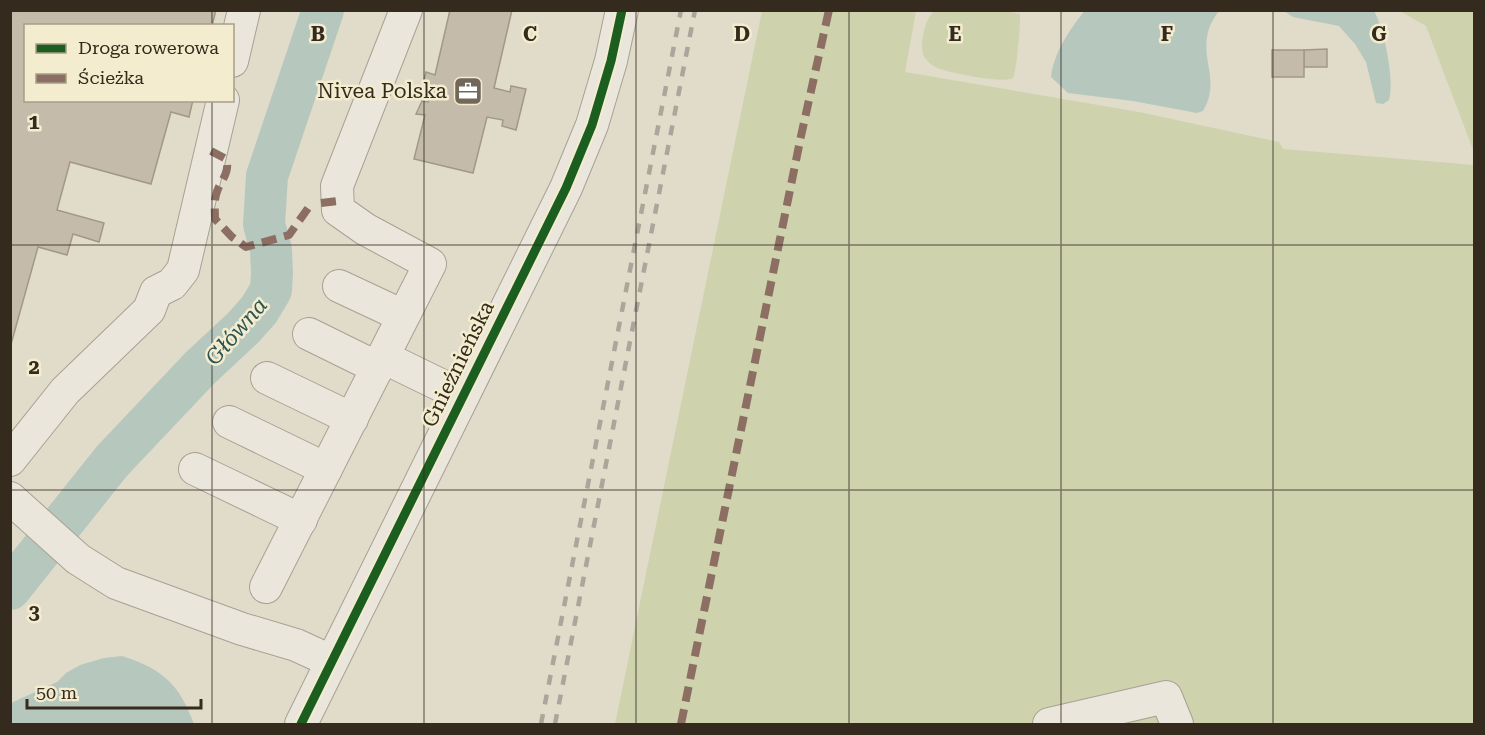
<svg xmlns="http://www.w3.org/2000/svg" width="1485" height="735" viewBox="0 0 1485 735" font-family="'Roboto Serif',serif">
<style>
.green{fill:#ced2ad}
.water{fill:#b6c7bd}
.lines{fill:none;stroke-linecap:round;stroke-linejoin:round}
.river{stroke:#b6c7bd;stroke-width:42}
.building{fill:#c5bbab;stroke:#a1988a;stroke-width:1.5}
.minor-casing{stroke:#a6a194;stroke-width:34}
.minor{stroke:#eae6dc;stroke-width:32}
.rail{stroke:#a9a69c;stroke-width:4.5;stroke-dasharray:10 10;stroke-linecap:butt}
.quiet{stroke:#8d6e63;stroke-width:8;stroke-dasharray:15 8;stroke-linecap:butt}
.cycleway-casing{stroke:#f3eccf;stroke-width:13}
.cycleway{stroke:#1b5e20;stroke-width:9}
.grid{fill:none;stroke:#342a1d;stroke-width:1.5;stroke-opacity:0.55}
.labels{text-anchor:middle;stroke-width:5;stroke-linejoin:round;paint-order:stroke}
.poi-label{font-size:21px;fill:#342a1d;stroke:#f3eccf;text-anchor:end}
.street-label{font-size:21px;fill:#342a1d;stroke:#f3eccf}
.water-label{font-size:22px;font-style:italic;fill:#2d5353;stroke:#f3eccf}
.grid-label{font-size:20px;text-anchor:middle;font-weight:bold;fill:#342a1d;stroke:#f3eccf;stroke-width:5;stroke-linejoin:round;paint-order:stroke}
</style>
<rect width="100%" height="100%" fill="#e1dcca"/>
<g class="green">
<path d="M1002,10L1020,14C1021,21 1016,75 1013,78C1005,84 951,73 940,69C935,67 928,63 925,58C920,51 922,39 924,31C926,24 928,17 934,11Z"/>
<polygon points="762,11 916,11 905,72 1139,112 1279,142 1283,149 1474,165 1474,724 615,724"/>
<polygon points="1400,11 1474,11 1474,152 1426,26"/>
</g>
<g class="water">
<path d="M1085,10L1219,11C1189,49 1225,76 1203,111L1197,113L1133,101L1068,93L1051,77C1054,52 1069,31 1085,10Z"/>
<path d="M1284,11H1374C1384,28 1395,81 1389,100L1383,104L1376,103L1366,62L1355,44L1339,26L1293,17Z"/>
<path d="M122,656C163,669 179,684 194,724H11V703L57,682L66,673L80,665L104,658Z"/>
</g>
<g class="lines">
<polyline class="river" points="10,589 112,461 200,368 243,328 259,310 271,290 272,273 271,250 264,224 267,176 323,10"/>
</g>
<g class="building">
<polygon points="10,10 216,10 212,26 26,26 26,100 193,100 189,117 171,112 151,184 70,162 57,210 104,223 99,242 73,234 67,255 38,247 10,348"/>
<polygon points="450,10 512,10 494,88 510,92 511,86 526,89 516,130 502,126 503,120 487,117 473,173 414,159 425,115 416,114 422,101 428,102 432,86 423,84 426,72 435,75"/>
<polygon points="1327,49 1327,67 1304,67 1304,50"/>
<rect x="1272" y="50" width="32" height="27"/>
</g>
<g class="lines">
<g class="minor-casing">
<g id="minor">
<polyline points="232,61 244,10"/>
<polyline points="339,286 403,316"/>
<polyline points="309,334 378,368"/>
<polyline points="383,357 463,396"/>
<polyline points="267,378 352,419"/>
<polyline points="229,422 326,469"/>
<polyline points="10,460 65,391 149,310 156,292 172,284 183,270 223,100"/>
<polyline points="195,469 301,520"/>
<polyline points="10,498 78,559 116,583 242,629 296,645 331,661"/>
<polyline points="266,587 430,264 365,229 338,210 337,186 406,10"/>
<polyline points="301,724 566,188 592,125 611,61 622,10"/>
<polyline points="1049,724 1166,697 1177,724"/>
</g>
</g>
<use href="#minor" class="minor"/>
<g class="rail">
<polyline points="541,724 681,10"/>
<polyline points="555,724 695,10"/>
</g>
<g class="quiet">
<path d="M211,151L226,159C231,174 219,181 216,195C214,202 215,212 215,219L232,237L246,247L289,235L311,204"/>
<polyline points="321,203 338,201"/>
<polyline points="681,724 801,136 829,10"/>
</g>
<g class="cycleway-casing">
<polyline id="cycleway" points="301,724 566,188 592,125 611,61 622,10"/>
</g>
<use href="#cycleway" class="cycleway"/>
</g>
<path class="grid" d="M212,10V26M424,10V724M636,10V724M849,10V724M1061,10V724M1273,10V724M212,100V724M10,245H1474M10,490H1474"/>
<defs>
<g id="office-square" transform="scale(1.5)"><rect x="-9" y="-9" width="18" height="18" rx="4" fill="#71685a" stroke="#f3eccf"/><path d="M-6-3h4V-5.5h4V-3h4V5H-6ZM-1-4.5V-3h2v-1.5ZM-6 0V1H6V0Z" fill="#fff"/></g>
</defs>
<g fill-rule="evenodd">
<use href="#office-square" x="468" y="91"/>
</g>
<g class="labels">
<g class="poi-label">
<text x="447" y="98">Nivea Polska</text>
</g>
<g class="street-label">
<text transform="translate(458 364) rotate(-64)" y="7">Gnieźnieńska</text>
</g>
<g class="water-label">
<text transform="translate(236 331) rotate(-49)" y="8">Główna</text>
</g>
</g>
<g class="grid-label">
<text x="318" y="41">B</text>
<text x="530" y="41">C</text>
<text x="742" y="41">D</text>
<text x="955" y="41">E</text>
<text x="1167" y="41">F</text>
<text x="1379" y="41">G</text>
<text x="34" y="129">1</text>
<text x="34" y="374">2</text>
<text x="34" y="619">3</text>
</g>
<rect width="1485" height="735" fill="none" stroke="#342a1d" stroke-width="24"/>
<rect x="24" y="24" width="210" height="78" fill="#f3eccf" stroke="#a79e88" stroke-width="1.5"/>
<rect x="36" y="44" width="30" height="9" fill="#1b5e20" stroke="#a79e88" stroke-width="1.5"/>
<text x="78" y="54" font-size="18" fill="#342a1d">Droga rowerowa</text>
<rect x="36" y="74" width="30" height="9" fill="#8d6e63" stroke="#a79e88" stroke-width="1.5"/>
<text x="78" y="84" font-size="18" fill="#342a1d">Ścieżka</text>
<path d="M27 699v9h174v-9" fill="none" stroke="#342a1d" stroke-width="3"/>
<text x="36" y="699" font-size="18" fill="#342a1d" stroke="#f3eccf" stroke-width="4.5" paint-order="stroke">50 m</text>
</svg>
